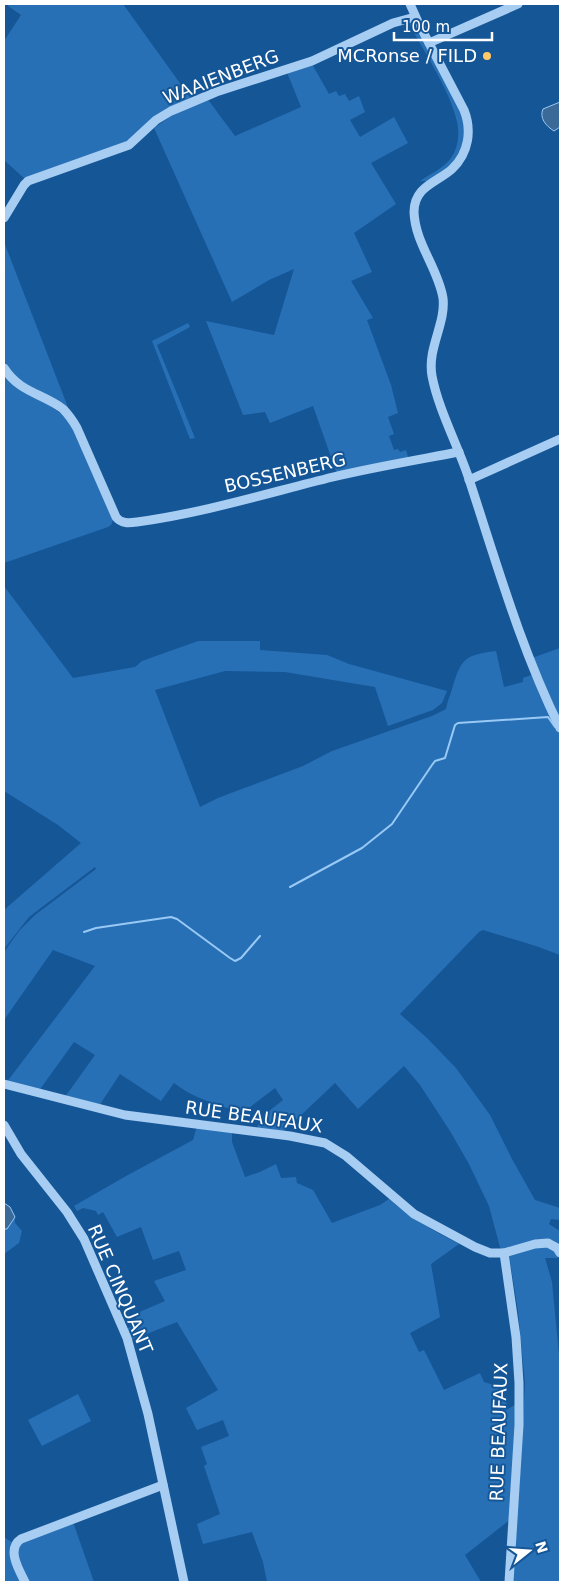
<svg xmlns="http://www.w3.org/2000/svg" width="564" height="1586" viewBox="0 0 564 1586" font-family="'DejaVu Sans',sans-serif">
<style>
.green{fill:#2870b5}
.water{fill:#3b6a99;stroke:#99c9f5}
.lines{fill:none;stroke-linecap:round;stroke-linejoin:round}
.stream{stroke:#99c9f5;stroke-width:2}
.minor{stroke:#a7cdf2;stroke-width:9}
.poi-dot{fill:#ffca68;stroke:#155697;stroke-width:2}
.labels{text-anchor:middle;stroke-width:4;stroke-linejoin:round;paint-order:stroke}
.poi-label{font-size:18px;fill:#fff;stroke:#155697;text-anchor:end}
.street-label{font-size:18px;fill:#fff;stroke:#155697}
</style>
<rect width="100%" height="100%" fill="#155697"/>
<g class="green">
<polygon points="9,4 123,4 192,100 131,140 26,180 4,160 4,41 21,15 8,6"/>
<path d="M408,22L415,25L462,114L466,129L461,153L445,170L427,181H420C430,174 444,168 451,158C459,147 460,131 456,118C449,89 423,50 408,22Z"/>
<polygon points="312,64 329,94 336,91 339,96 345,94 349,101 359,96 365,112 350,120 360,137 394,117 408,143 371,163 396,204 354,233 372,272 351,281 373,318 367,320 391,385 398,413 388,417 394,434 389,436 394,450 398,449 400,452 406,450 409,460 337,474 313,406 270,423 265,412 243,415 206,321 274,335 294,269 269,280 232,302 154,128 174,114 206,97 235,136 301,107 286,70"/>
<polygon points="4,242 69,410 18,382 8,369 4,359"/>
<polygon points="188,323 190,327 157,345 195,438 190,439 152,341"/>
<polygon points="4,374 69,419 114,518 111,525 108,527 4,563"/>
<path d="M4,586L73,678L135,667L142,661L198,641H260V650L327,655L349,664L447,691L442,703L433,710L388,726L375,687L285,672L225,671L155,690L200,807L218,798L239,790L303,766L332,751L432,716L446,709C447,702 450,696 452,689C461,659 464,655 496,651L504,687L523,682V678L531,675L560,729V955L536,946L483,930L479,932L400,1014L427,1038L456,1068L490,1115L512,1159L535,1200L560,1208V1220L551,1219L549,1224L560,1231V1246L553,1240L545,1239L501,1251L489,1206L469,1164L450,1131L420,1085L404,1066L358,1109L335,1083L282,1133L256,1129L264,1115L283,1100L275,1088L245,1111L240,1112C218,1105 193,1098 174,1083L161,1101L120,1074L99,1106L65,1097L95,1055L74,1042L38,1092L6,1083L95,966L53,950L4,1020V952L19,931L35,915L96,869L95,867L29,917L4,949V910L81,843L58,825L4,791Z"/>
<polygon points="560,648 560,724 532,658"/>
<path d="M197,1126L232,1131V1142L245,1177L260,1172L276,1164L281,1178L296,1177L297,1183L313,1190L332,1223L380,1205L389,1199C410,1218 434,1231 459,1244L431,1264L440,1317L410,1333L419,1352L424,1350L444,1390L480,1373L484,1382L503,1388L508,1409L518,1403L511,1519L465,1555L481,1582H267L263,1562L252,1532L203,1544L197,1524L220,1514L204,1466L207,1464L201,1447L229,1436L223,1420L197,1430L186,1408L218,1390L177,1322L131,1340L126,1329L138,1324L135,1314L165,1301L154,1281L186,1270L179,1251L153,1260L141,1227L117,1237L103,1212L98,1215L96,1211L83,1208L77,1211L74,1206L126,1176L193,1140Z"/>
<polygon points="15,1217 15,1223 22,1231 19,1243 4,1254 4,1229 7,1229"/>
<polygon points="543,1246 549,1247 557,1254 558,1258 545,1258 552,1282 560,1365 560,1582 511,1582 519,1491 525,1383 518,1311 509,1255"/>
<polygon points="78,1394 91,1421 42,1446 28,1420"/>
<polygon points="73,1522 94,1582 26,1582 17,1561 18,1543"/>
<polygon points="4,1537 13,1543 23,1582 4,1582"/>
</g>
<g class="water">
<path d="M560,102V127L554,131C546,126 539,118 543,109Z"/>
<polygon points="4,1203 10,1207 15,1217 7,1229 4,1229"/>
</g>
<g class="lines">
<g class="stream">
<polyline points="290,887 362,848 392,824 432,765 435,761 445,758 455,725 458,723 548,717 555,727"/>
<polyline points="84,932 96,928 171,917 177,919 230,958 235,961 241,958 260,936"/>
</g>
<g class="minor">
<path d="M410,4L419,24L464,110C472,130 469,153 452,169C438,182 414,186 414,212C415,243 438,268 443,298C446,324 427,348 432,376C438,408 457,444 468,476C496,561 520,647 560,728"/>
<polyline points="429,43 518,4"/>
<polyline points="4,218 24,185 28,181 129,145 156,120 171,111 183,106 216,92 312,61 393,23 415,17"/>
<path d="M4,368C20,393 42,393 63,409C69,415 73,421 77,428L116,517C121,524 129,523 137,522C203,513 268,493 333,477C375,467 417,460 459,452"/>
<polyline points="469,480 560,439"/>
<polyline points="4,1084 125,1115 290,1136 325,1143 346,1156 414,1214 475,1247 490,1253 504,1253 535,1244 548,1243 557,1248 560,1253"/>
<polyline points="4,1125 21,1154 67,1212 84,1239 127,1338 148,1414 184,1582"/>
<polyline points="504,1253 516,1337 519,1383 519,1425 509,1582"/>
<path d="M25,1582C19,1570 6,1549 21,1539L163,1485"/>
</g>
</g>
<circle class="poi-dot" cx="487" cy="56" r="5"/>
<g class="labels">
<g class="poi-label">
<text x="477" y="62">MCRonse / FILD</text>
</g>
<g class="street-label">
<text transform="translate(221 77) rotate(-21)" y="6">WAAIENBERG</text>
<text transform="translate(285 473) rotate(-13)" y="6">BOSSENBERG</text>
<text transform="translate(254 1117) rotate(8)" y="6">RUE BEAUFAUX</text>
<text transform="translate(120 1289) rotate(67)" y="6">RUE CINQUANT</text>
<text transform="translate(499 1432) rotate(-88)" y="6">RUE BEAUFAUX</text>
</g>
</g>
<rect width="564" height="1586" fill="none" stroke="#ffffff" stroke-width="10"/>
<g transform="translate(529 1551) rotate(73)" stroke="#155697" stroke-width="4" paint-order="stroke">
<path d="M0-4L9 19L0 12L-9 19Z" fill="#ffffff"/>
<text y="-8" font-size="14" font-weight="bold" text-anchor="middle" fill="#ffffff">N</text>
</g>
<path d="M394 32v8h98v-8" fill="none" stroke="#ffffff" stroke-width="2.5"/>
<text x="402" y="32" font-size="15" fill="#ffffff" stroke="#155697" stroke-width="4" paint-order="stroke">100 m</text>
</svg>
